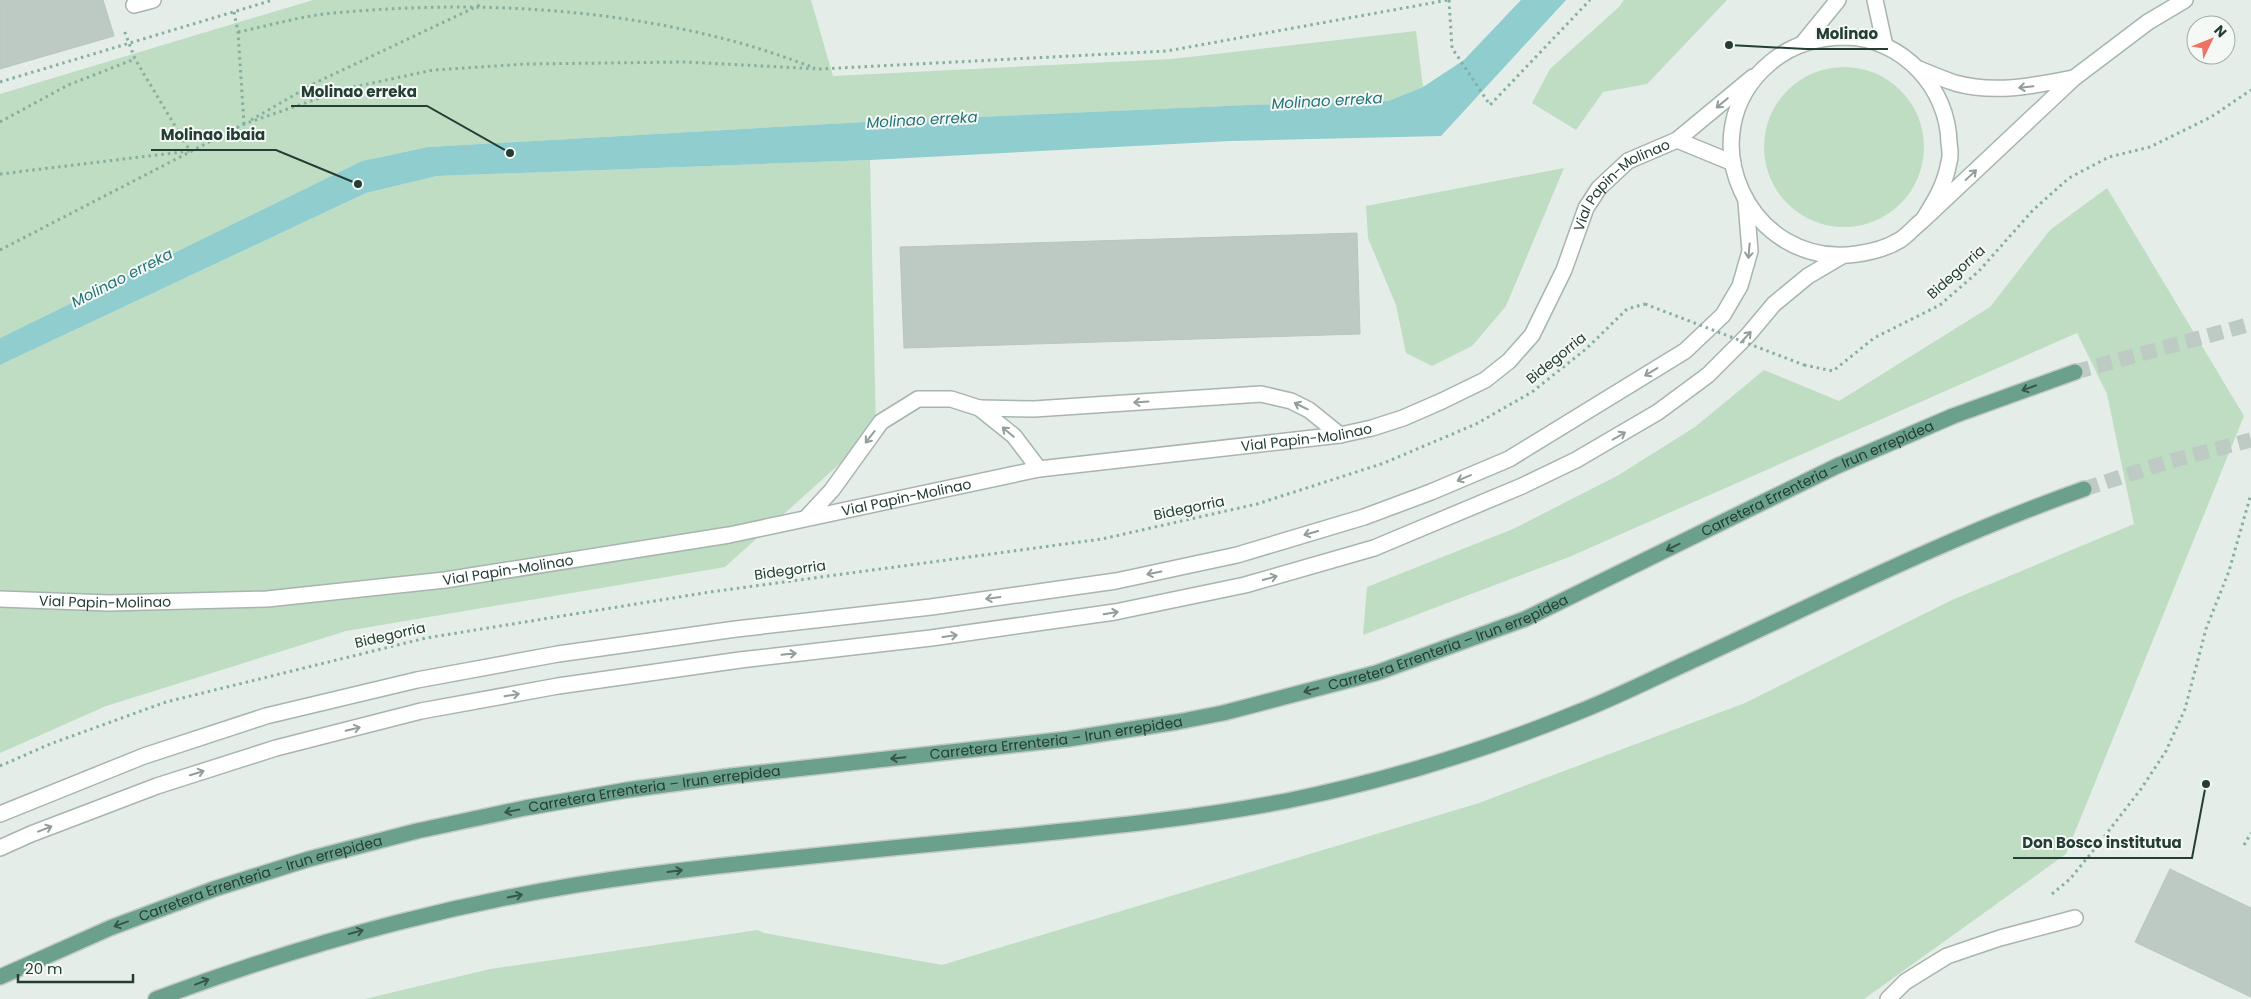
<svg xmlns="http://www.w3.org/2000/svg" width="2251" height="999" viewBox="0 0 2251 999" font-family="Poppins,sans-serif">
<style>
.green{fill:#beddc3}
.water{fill:#8fcdcf}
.building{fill:#bccac3;stroke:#b7c6be}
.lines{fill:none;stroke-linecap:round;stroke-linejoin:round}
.primary-tunnel{stroke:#becac4;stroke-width:15;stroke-dasharray:15 8;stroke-linecap:butt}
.service-casing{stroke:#a7b5ae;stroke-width:18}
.minor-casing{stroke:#a7b5ae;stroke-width:18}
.tertiary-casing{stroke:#a7b5ae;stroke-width:18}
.primary-casing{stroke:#c2c9c6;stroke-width:18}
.path{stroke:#86af9d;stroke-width:3;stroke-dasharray:2.5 4;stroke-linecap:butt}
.service{stroke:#fff;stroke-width:15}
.minor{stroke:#fff;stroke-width:15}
.tertiary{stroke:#fff;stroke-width:15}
.primary{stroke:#6ba08c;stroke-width:15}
.path-bridge{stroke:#86af9d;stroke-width:3;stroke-dasharray:2.5 4;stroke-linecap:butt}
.oneway{stroke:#929e9a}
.oneway2{stroke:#36564a}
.labels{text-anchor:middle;stroke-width:4;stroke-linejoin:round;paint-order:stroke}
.street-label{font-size:14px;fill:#243e34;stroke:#f5f9f6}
.water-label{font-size:15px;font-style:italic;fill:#217377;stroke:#f5f9f6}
.leader{fill:none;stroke:#243e34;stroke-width:2}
.callout-dot{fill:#243e34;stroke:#f5f9f6;stroke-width:2}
.callout-label{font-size:15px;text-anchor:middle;font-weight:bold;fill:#243e34;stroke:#f5f9f6;stroke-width:4;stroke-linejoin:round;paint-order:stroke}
</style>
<rect width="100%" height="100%" fill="#e4ede8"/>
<g class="green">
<polygon points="313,0 811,0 833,76 1172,59 1416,31 1423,87 1388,101 1248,105 864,122 428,147 362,161 0,338 0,94"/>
<polygon points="1624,0 1727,0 1647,84 1603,92 1576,130 1532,103 1550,69 1619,7"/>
<circle cx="1844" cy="147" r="80"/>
<polygon points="870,160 876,431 725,567 346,631 106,706 0,753 0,365 366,193 437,176"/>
<polygon points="1564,168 1506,306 1472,346 1432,366 1406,353 1396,305 1368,238 1366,206"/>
<polygon points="2107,188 2244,416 2066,854 1864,999 365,999 490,969 758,930 764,933 942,965 1479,803 1745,703 1952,600 2134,524 2107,394 2077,333 1569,557 1363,635 1367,587 1513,529 1617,476 1695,427 1764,370 1839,401 1990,307 2050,230"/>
</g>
<polygon class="water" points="1521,0 1566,0 1441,136 1230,141 870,160 437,176 366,193 0,365 0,338 362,161 428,147 864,122 1248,105 1388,101 1423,87 1464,60"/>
<g class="building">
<polygon points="0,0 103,0 114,36 0,69"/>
<polygon points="1357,233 1360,334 904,348 900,247"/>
<polygon points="2170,869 2251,908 2251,997 2135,942"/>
</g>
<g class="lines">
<g class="primary-tunnel">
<polyline points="2075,372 2251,324"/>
<polyline points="2084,489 2167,462 2251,440"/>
</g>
<g class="service-casing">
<g id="service">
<polyline points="134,5 153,0"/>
<polyline points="979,408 1034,409 1261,394 1291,401 1309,410 1340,435"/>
<polyline points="807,517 832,490 881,422 918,399 951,399 979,408 1014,436 1039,469"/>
<polyline points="1888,999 1905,982 1947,956 2000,938 2075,918"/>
</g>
</g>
<g class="minor-casing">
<g id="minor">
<polyline points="1875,0 1885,46"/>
<polyline points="1803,43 1838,0"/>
<polyline points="1677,140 1733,163"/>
<path id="s1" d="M0,599L109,603L267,599L445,580L729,535L1039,469L1340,435L1372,428L1403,418L1442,401L1485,380L1509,361L1532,335L1564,270L1586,208L1599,188L1628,161L1677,140L1753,77"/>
</g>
</g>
<g class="tertiary-casing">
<g id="tertiary">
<path d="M1919,69C1931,74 1943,79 1955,83C1994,94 2033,86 2073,78"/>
<path d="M1923,220C1935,201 1945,185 1949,162C1951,156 1950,149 1949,143C1948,88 1903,39 1847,37C1818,37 1792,44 1770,63C1686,133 1749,270 1857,254C1872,252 1887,248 1900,240C1908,235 1915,226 1923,220L2074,78L2148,22L2185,0"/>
<polyline points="0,814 144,756 266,716 417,680 558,654 736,629 931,607 1116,581 1237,555 1364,517 1431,492 1509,459 1685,351 1723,315 1740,286 1750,251 1746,202"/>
<polyline points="0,848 31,834 157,786 276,748 421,711 558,686 740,660 931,638 1115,612 1245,585 1374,548 1522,486 1576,460 1658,412 1708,375 1748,335 1774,304 1808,276 1842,256"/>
</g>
</g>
<g class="primary-casing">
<g id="primary">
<path id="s2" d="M0,977L110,928L214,889L309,859L417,831L525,808L627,790L731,776L1068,739L1177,722L1223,713L1376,673L1525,619L1837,466L1953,416L2075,372"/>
<path d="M156,999C317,939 474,897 644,875C768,859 892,848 1016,836C1106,827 1197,818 1286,801C1385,781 1483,751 1576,713C1617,697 1656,677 1696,659C1824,600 1951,536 2084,489"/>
</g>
</g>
<g class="path">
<polyline points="1449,0 1452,48 1490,105 1590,0"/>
<polyline points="234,12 238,32 244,124 245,123"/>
<path d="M238,32C267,26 295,18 324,14C462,0 605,6 740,43C765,50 790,59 815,68"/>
<polyline points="0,82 273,0"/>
<polyline points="251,120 315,83 482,4"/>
<polyline points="0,122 68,85 135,59"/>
<polyline points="0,174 190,151 135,59 124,30"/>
<polyline points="0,250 244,124 349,88 433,70 526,64 686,62 820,69 1167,51 1448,0"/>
<polyline points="1804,365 1833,371 1874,338 1940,305 1979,271 2033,210 2069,178 2109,157 2150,147 2211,117 2251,90"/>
<polyline points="0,766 50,744 166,702 426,638 710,592 1102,539 1257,504 1384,463 1476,424 1532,392 1586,349 1627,309 1645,304"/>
<polyline points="2244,845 2251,833"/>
<polyline points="2052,894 2070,879 2097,846 2141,789 2166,751 2185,709 2206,629 2229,571 2251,494"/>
</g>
<use href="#service" class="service"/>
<use href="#minor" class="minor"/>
<use href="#tertiary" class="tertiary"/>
<use href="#primary" class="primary"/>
<polyline class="path-bridge" points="1645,304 1804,365"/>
</g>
<defs><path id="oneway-shaft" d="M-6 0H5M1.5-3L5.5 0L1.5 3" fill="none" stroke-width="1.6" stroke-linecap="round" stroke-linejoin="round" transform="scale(1.25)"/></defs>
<g class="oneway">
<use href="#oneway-shaft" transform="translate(2026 87) rotate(174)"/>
<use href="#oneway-shaft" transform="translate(1722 103) rotate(140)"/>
<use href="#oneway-shaft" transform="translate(1971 175) rotate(-43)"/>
<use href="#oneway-shaft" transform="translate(1749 251) rotate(95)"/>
<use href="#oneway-shaft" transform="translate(1746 337) rotate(-47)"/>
<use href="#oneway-shaft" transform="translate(1651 372) rotate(149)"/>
<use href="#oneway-shaft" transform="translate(1141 402) rotate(176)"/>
<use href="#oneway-shaft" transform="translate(1301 406) rotate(-154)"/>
<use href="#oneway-shaft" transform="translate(1008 432) rotate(-140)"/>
<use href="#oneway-shaft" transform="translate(1619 436) rotate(-30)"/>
<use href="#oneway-shaft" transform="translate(870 437) rotate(128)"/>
<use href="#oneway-shaft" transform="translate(1464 478) rotate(157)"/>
<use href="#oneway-shaft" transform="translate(1311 533) rotate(164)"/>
<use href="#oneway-shaft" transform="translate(1154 573) rotate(168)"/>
<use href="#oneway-shaft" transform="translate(1270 578) rotate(-16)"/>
<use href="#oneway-shaft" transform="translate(993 598) rotate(172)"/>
<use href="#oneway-shaft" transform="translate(1111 613) rotate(-9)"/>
<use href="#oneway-shaft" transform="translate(950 636) rotate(-8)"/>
<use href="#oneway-shaft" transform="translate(789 654) rotate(-6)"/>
<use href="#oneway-shaft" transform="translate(512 695) rotate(-10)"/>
<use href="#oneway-shaft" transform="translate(353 729) rotate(-14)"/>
<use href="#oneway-shaft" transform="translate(197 773) rotate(-17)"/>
<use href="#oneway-shaft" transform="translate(45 829) rotate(-21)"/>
</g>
<g class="oneway2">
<use href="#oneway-shaft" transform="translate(2029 388) rotate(160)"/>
<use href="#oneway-shaft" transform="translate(1673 547) rotate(154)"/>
<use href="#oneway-shaft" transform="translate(1311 690) rotate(165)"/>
<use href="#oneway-shaft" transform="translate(898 758) rotate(174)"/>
<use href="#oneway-shaft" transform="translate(512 811) rotate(168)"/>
<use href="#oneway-shaft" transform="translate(675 871) rotate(-7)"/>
<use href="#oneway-shaft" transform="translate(515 896) rotate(-11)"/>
<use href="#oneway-shaft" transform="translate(121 924) rotate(160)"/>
<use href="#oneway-shaft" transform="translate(356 932) rotate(-15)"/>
<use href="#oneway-shaft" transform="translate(202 982) rotate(-21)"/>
</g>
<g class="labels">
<g class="street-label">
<text dy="5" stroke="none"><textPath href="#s1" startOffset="1755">Vial Papin-Molinao</textPath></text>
<text transform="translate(1956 272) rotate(-42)" y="5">Bidegorria</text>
<text transform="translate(1556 358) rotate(-39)" y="5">Bidegorria</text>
<text dy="5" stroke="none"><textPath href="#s1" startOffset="1320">Vial Papin-Molinao</textPath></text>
<text dy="5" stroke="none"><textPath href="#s2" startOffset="1899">Carretera Errenteria – Irun errepidea</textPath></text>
<text dy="5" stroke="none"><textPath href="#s1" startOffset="915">Vial Papin-Molinao</textPath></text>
<text transform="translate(1189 508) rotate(-12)" y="5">Bidegorria</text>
<text dy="5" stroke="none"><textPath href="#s1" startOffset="510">Vial Papin-Molinao</textPath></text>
<text transform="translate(790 570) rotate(-8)" y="5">Bidegorria</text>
<text dy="5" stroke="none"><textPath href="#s1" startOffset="105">Vial Papin-Molinao</textPath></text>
<text transform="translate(390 635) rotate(-13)" y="5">Bidegorria</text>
<text dy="5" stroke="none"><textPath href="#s2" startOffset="1494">Carretera Errenteria – Irun errepidea</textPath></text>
<text dy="5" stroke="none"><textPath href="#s2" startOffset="1089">Carretera Errenteria – Irun errepidea</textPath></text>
<text dy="5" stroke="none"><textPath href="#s2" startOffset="684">Carretera Errenteria – Irun errepidea</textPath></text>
<text dy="5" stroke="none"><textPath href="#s2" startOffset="279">Carretera Errenteria – Irun errepidea</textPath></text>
</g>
<g class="water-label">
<text transform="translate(1327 101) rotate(-3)" y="5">Molinao erreka</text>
<text transform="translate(922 120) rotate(-3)" y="5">Molinao erreka</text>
<text transform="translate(122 278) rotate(-27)" y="5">Molinao erreka</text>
</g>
</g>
<path class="leader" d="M1729 45L1806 49H1888M510 153L427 106H291M358 184L276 150H151M2206 784L2192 858H2013"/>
<g class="callout-dot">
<circle cx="1729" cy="45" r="5"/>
<circle cx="510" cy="153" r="5"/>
<circle cx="358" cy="184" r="5"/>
<circle cx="2206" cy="784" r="5"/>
</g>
<g class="callout-label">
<text x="1847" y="39">Molinao</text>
<text x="359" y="97">Molinao erreka</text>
<text x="213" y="140">Molinao ibaia</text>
<text x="2102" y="848">Don Bosco institutua</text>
</g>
<g transform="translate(2211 40) rotate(47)"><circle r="24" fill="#f5f9f6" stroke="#a1aea8"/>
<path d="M0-4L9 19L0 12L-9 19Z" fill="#eb7464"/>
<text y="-8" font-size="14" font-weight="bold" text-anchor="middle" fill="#243e34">N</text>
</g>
<path d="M18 974v8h115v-8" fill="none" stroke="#243e34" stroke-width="2.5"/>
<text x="25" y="974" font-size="15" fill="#243e34" stroke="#f5f9f6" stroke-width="4" paint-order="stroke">20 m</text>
</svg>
